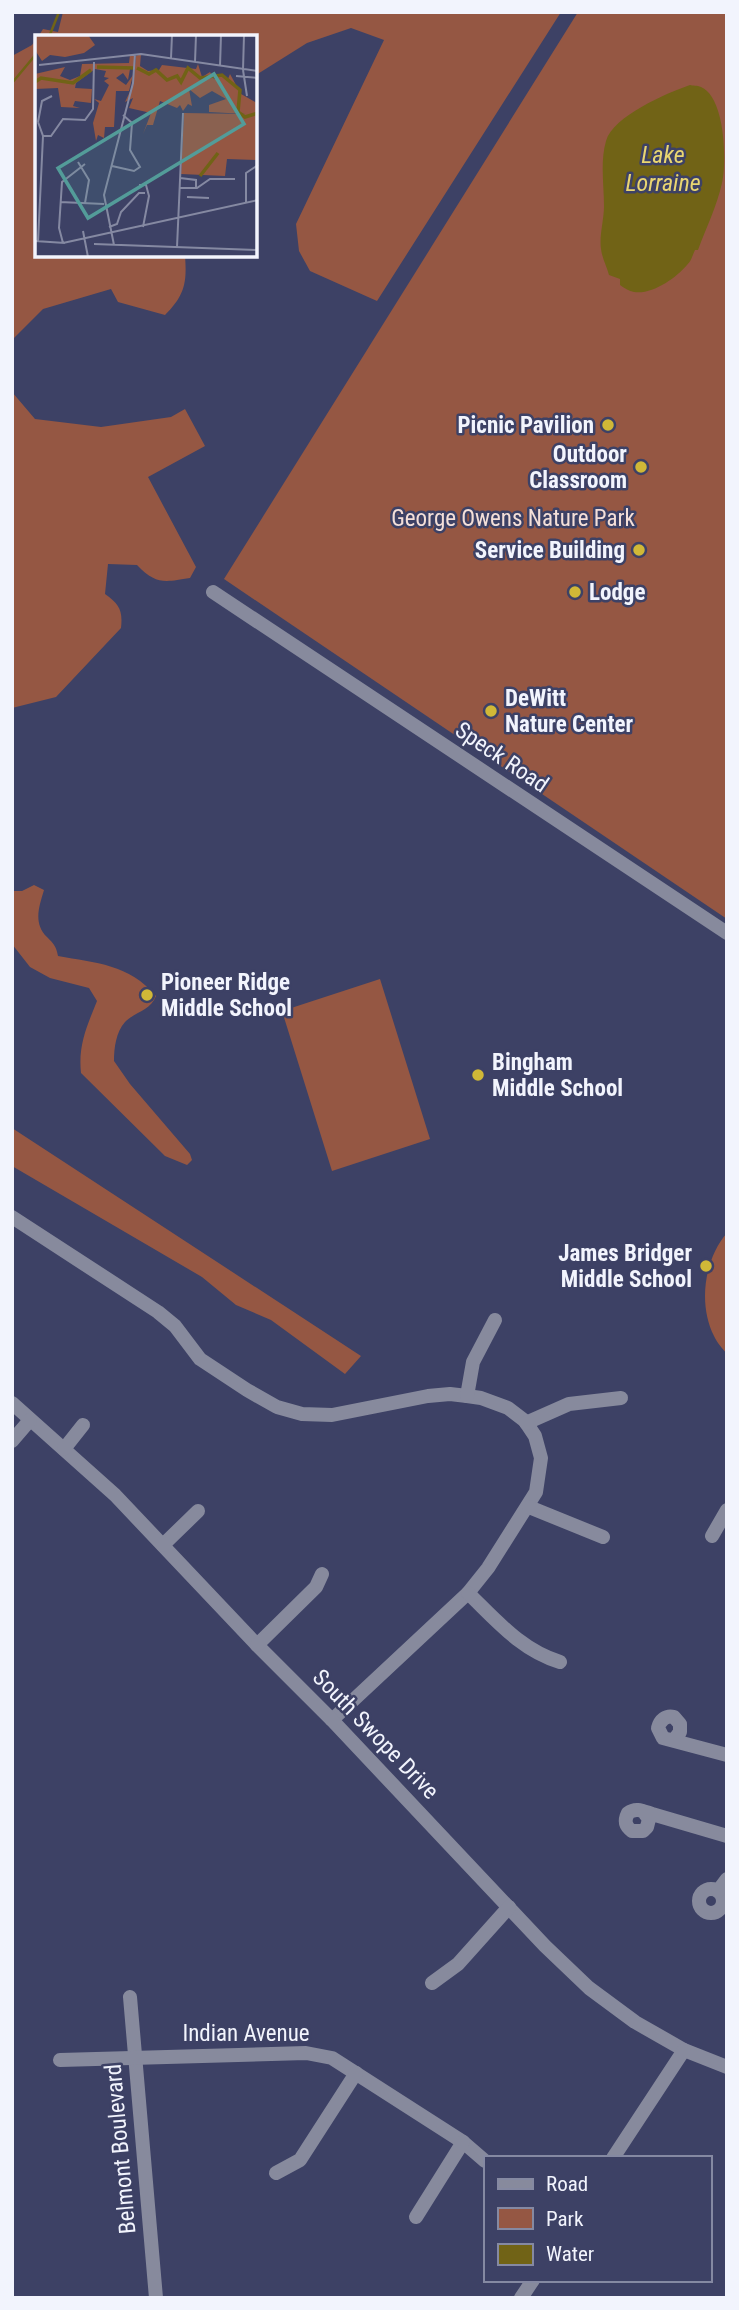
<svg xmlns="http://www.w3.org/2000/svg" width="739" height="2310" viewBox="0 0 739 2310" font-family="'Roboto Condensed',sans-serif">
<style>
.green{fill:#955743}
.water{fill:#716316}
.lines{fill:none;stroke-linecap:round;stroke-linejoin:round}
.stream{stroke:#716316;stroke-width:2.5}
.minor{stroke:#878a9d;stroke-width:14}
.poi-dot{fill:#d0b837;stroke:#3d4165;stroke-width:2.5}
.labels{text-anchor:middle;stroke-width:5;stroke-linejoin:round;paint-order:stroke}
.poi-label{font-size:23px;font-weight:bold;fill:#f2f4fd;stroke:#3d4165;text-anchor:end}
.park-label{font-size:23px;fill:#f4dfd8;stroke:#3d4165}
.street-label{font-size:23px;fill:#f2f4fd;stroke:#3d4165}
.water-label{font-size:24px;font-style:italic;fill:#ead671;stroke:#3d4165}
.inset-river{fill:none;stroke:#716316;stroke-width:3.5}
.inset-road{fill:none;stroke:#8589a2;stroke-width:2}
.view{fill:#539c99;fill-opacity:0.15;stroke:#539c99;stroke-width:3.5}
.inset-edge{fill:none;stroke:#f2f4fd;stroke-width:3.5}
</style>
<rect width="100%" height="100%" fill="#3d4165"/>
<g class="green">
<polygon points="63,12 561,12 377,301 310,271 299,251 296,224 384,40 351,28 307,43 256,75 256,37 38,37 43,29 58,32"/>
<polygon points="578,12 727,12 727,919 224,579"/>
<path d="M37,38V256H185C187,282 185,295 165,315L118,302L111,289L43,309L12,340V56L32,45Z"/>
<path d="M12,392L35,419L101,427L171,417L185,409L205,446L148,477L196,567L190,578C165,582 156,585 137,565L108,564L105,594C119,604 123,610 121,628L56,697L12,708Z"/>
<path d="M34,885L44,890C39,907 33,923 47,937C54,944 56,946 58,956C96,963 129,964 156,996C151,1010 135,1012 125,1022C116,1032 114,1048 114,1061L130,1084L190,1154L192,1160L187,1165L165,1156L81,1073C78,1045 87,1026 97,1001L89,988L50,978L30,967L12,944V891H22Z"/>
<polygon points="380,979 430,1139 332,1171 282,1011"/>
<polygon points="12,1128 361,1356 345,1374 271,1320 236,1305 202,1277 12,1166"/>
<path d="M727,1233V1354C723,1349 717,1343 714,1336C698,1305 704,1259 727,1233Z"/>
</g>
<path class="water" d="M690,85C693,86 697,85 701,87C725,97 727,161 722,183C717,206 706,228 698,250H695C692,256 692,260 687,265C676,278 652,295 634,292C629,291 624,288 620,285V279L609,275C607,267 602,258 601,249C599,236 604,220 604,206C604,185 600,162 606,141C613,116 667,93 690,85Z"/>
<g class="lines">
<g class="stream">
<polyline points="49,37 59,12"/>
<polyline points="12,83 37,53"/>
</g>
<g class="minor">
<polyline points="213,592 727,933"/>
<polyline points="12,1217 158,1312 175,1326 200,1359 247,1390 277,1407 302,1414 332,1415 428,1396 450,1394 467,1396 481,1398 508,1408 525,1421 535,1436 541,1458 536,1492 488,1568 468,1593 332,1720"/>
<polyline points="467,1396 473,1362 495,1320"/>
<polyline points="12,1403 115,1495 257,1645 332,1720 545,1946 589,1988 635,2022 684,2050 727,2067"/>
<polyline points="526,1423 569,1404 621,1398"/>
<polyline points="12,1441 30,1420"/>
<polyline points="64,1449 83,1425"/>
<polyline points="529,1507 603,1537"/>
<polyline points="712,1536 727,1510"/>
<polyline points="163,1545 198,1511"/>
<path d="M468,1593C497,1621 521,1650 560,1662"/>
<polyline points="257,1645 316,1587 322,1574"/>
<path d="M674,1740L680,1732V1724L674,1717C666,1715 660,1720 658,1728L663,1738L727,1755"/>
<path d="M643,1811L649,1819L647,1827L643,1831H632C625,1826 624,1821 628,1813C636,1807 643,1811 652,1814L727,1836"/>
<circle cx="711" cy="1901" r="12"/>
<polyline points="718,1891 727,1879"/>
<polyline points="432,1983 458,1964 509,1907"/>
<polyline points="130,1997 156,2298"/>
<polyline points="60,2060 306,2053 332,2058 463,2142 485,2161"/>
<polyline points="613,2158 684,2050"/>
<polyline points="276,2173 300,2160 356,2073"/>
<polyline points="416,2217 463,2142"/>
<polyline points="521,2298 533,2280"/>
</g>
</g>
<g class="poi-dot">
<circle cx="608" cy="425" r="7"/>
<circle cx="641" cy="467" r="7"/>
<circle cx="639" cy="550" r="7"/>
<circle cx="575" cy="592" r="7"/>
<circle cx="491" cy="711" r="7"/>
<circle cx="147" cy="995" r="7"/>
<circle cx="478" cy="1075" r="7"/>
<circle cx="706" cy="1266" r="7"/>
</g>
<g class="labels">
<g class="poi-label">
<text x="594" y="433">Picnic Pavilion</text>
<text x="627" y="462">Outdoor<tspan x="627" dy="26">Classroom</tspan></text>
<text x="625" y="558">Service Building</text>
<text x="589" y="600" text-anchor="start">Lodge</text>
<text x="505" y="706" text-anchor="start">DeWitt<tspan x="505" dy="26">Nature Center</tspan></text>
<text x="161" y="990" text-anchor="start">Pioneer Ridge<tspan x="161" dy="26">Middle School</tspan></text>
<text x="492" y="1070" text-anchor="start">Bingham<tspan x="492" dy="26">Middle School</tspan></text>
<text x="692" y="1261">James Bridger<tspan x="692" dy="26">Middle School</tspan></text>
</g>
<g class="park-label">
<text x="513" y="526">George Owens Nature Park</text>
</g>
<g class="street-label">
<text transform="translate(502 757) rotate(34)" y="8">Speck Road</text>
<text transform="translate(376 1734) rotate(46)" y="8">South Swope Drive</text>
<text x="246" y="2041">Indian Avenue</text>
<text transform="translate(120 2149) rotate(-95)" y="8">Belmont Boulevard</text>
</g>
<g class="water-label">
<text x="663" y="163">Lake<tspan x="663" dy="28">Lorraine</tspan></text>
</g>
</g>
<g transform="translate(35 35)">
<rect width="222" height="222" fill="#3d4165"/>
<path d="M0,0H53L60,10L49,18L30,22L15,20L7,26L0,15ZM106,19L105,31L113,36L124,35L127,30L161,34L163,29L167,42L175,37L179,44L187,40L193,44L195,39L206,59L222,68V125L192,124L190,141L146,139L149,78L211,79L174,77V70L191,64L177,56L165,63L154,54L157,71L153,69L148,76L145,70L142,73L125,66L118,90H112L108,99L116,78L94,73L98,63L90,67L98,50L101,21ZM95,20H99V34H95L93,45L88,38L81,43L91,50L98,40L94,56H81L79,92H70L69,103L63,100L61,106L58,88L64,68L59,64L66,66L74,50L69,46L74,43L69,42L71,36L60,34L41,48L40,53L57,54L56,68L40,66L38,71L45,73L26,72L23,53L0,54V39L30,32L25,41L35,45L45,41L47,29L94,28Z" fill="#955743"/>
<path class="inset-river" d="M62,32L98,33M102,33L114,39L121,35L132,45L142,41L146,47L153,33L165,43L187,40L205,55L203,77L210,82L223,78M0,47L6,43L38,48L56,35M165,141L183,118"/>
<path class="inset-road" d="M136,23L137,0M160,27L161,0M4,30L106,19L223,36M185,31L186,0M208,35L209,0M208,35L212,61M201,41L223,43M3,87L8,101L3,207M3,87L7,66L17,61M8,101H16L28,84L50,85L58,74L59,27M43,127L54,145L50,168M77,131L99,136L105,132L95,115L97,88L88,80M145,143L161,145V153M104,150H111L114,161L108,192M145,153H162L175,144H200M152,162L174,163M25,167L69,169M211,168V138L223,130M74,192L82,189L86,177L104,158H110M48,196L53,222M0,206L30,208M28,208L24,193L27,147L50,129M28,208L223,165M59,209L223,215M79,210L69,160L98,48L100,19M142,212L148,78"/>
<path class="view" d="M179,39L209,89L53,183L23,133Z"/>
<rect width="222" height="222" class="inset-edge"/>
</g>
<rect width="739" height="2310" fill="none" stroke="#f2f4fd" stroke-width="28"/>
<rect x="484" y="2156" width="228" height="126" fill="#3d4165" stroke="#8589a2" stroke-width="2"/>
<rect x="498" y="2179" width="35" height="10" fill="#878a9d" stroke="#8589a2" stroke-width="2"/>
<text x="546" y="2191" font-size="21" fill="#f2f4fd">Road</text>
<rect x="498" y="2208" width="35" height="21" fill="#955743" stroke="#8589a2" stroke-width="2"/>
<text x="546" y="2226" font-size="21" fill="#f2f4fd">Park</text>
<rect x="498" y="2244" width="35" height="21" fill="#716316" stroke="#8589a2" stroke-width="2"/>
<text x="546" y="2261" font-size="21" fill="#f2f4fd">Water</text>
</svg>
